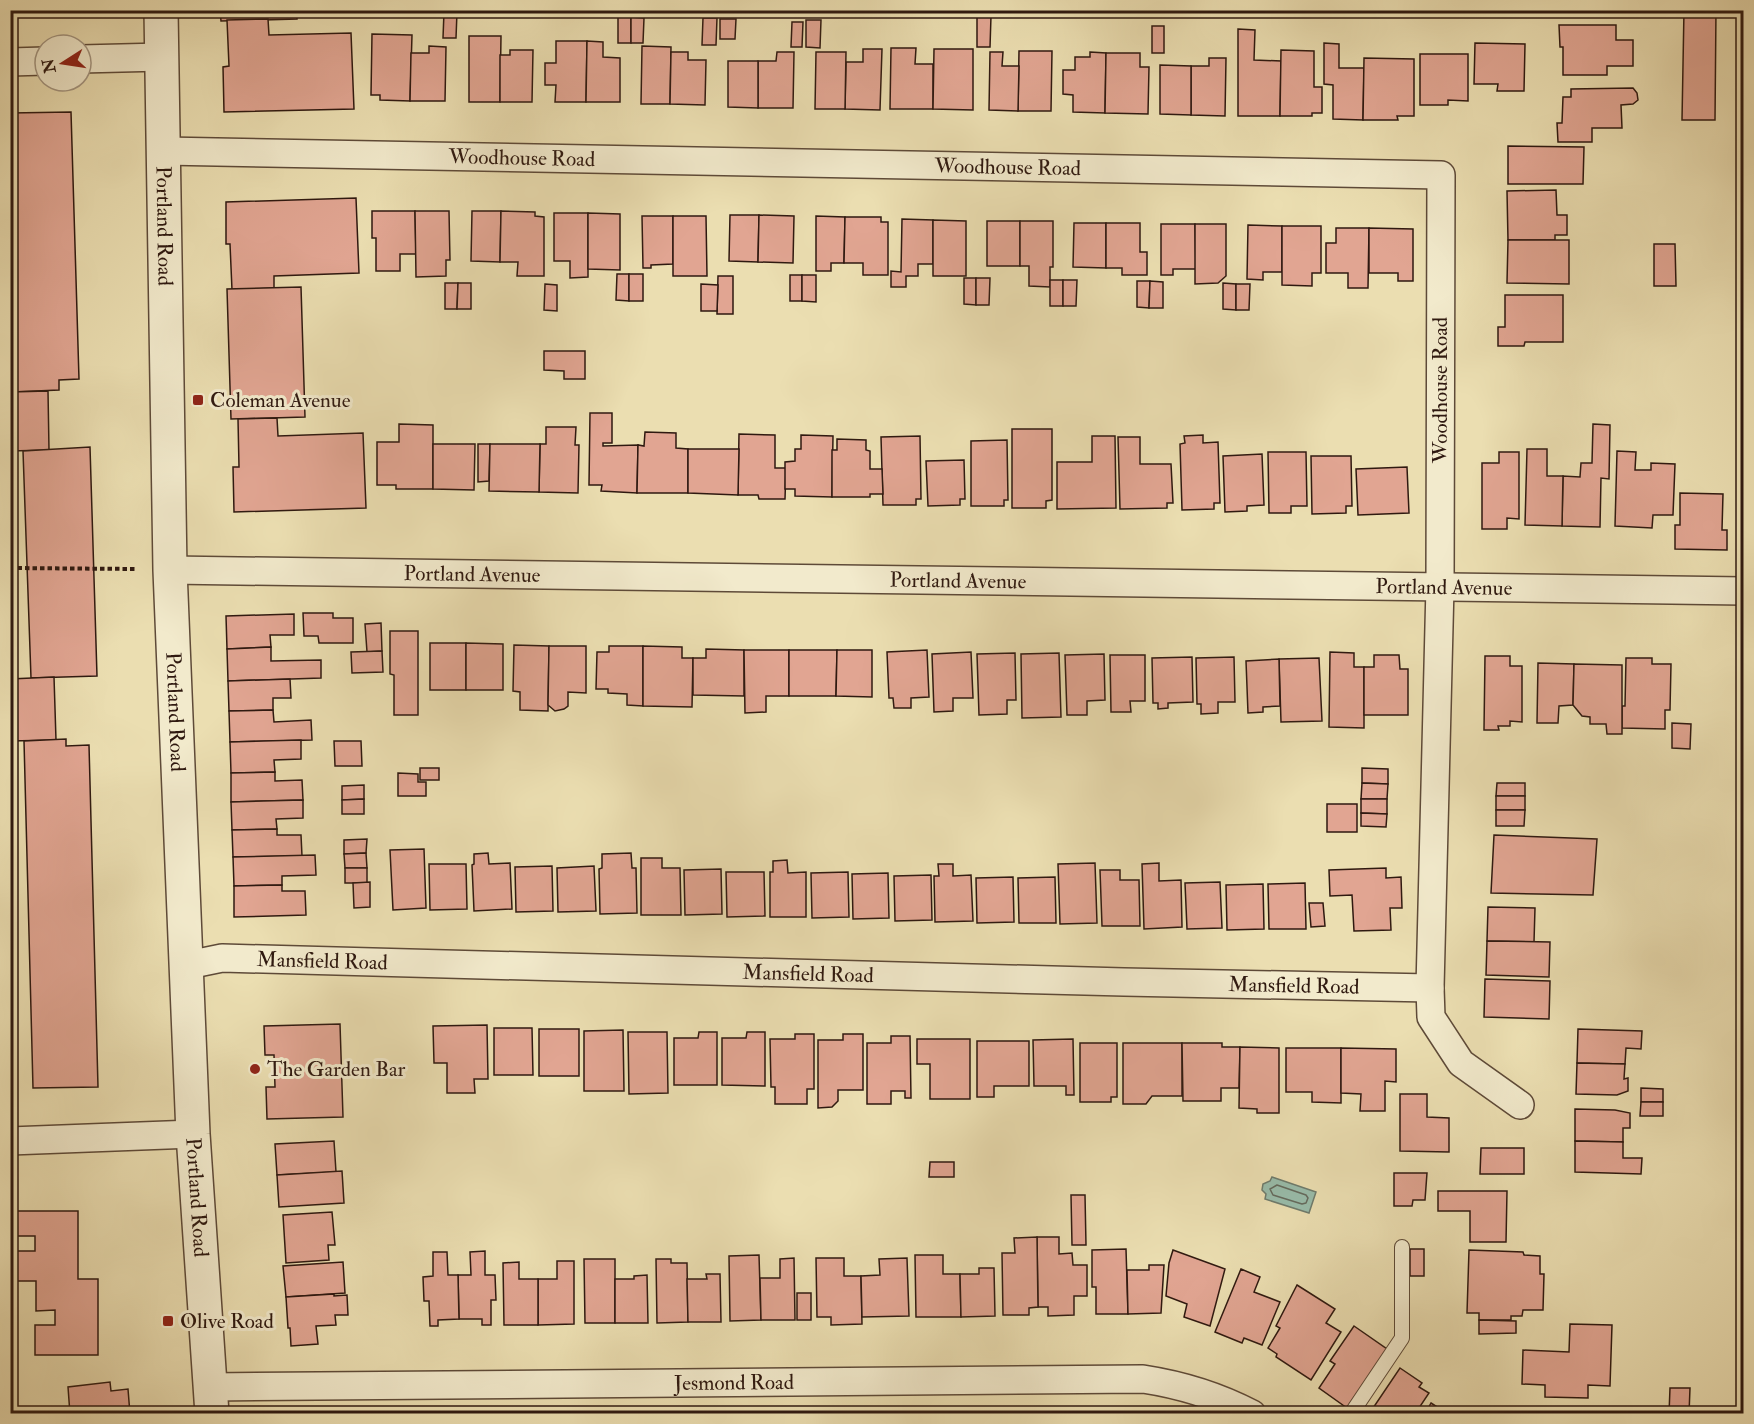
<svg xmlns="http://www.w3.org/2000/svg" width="1754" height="1424" viewBox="0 0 1754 1424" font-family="'IM FELL Double Pica',serif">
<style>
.water{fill:#98bcaa;stroke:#6e7b6c;stroke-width:1.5}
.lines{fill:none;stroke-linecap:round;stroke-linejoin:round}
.shore{stroke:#646a5d;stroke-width:1.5}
.building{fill:#e1a592;stroke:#2f1910;stroke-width:1.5}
.service-casing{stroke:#5e4a38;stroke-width:16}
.minor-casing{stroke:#5e4a38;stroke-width:30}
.tertiary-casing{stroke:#5e4a38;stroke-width:36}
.path{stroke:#2f1910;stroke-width:4;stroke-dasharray:4.5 3;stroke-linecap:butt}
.service{stroke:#f2eacc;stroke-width:14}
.minor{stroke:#f2eacc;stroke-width:27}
.tertiary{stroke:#f2eacc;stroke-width:33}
.poi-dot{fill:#8f2418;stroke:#f2eacc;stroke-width:2}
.labels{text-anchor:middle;stroke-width:6;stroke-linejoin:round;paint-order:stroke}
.street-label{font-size:21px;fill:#2f1910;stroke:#f2eacc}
.poi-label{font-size:21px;fill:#2f1910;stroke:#f2eacc;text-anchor:start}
</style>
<rect width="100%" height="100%" fill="#ebdeb1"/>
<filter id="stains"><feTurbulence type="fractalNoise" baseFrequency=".00333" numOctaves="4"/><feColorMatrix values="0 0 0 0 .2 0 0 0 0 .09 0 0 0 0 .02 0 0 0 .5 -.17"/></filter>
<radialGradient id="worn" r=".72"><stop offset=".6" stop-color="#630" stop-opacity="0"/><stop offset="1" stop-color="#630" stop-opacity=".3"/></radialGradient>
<polygon class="water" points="1272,1177 1316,1192 1309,1213 1265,1199 1266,1194 1262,1190 1263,1184 1270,1181"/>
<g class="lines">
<polygon class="shore" points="1277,1185 1306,1195 1308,1198 1306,1203 1302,1204 1273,1195 1270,1189"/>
</g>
<g class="building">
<polygon points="220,10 297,10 297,19 221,21"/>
<polygon points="1684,10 1716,10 1715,120 1682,120"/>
<polygon points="444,12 457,12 456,38 443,38"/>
<polygon points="977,15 991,16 990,47 977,47"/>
<rect x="618" y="17" width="13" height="26"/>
<polygon points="631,17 644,18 643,43 631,43"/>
<polygon points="703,18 717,18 716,45 702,45"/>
<polygon points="268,19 269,35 351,33 354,109 224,112 223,67 229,66 227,20"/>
<polygon points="720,19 736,19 735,39 720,39"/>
<polygon points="806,20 821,20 820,48 806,47"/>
<polygon points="792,22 803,22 802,47 791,47"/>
<polygon points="1559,25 1616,25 1616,40 1633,40 1633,66 1607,66 1607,75 1563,75 1563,47 1560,47"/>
<rect x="1152" y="26" width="12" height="27"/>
<polygon points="1238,29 1255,30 1254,60 1281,61 1280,116 1238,116"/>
<polygon points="372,34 412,35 410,101 380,100 380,95 371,95"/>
<polygon points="469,36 501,36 500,102 469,102"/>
<polygon points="556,41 587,41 586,102 555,102 556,85 545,85 545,63 556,63"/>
<polygon points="587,41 603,42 603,57 620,58 620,102 586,102"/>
<polygon points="1324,43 1339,44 1339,68 1364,68 1363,120 1333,119 1333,85 1324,84"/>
<polygon points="1475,43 1525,44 1524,91 1497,91 1498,84 1474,84"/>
<polygon points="429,46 446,47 445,101 410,101 411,53 429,53"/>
<polygon points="642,46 671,47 670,104 641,104"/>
<polygon points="891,48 916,48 915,64 933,64 933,109 890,109"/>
<polygon points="863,49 882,49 880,110 845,109 846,62 863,62"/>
<polygon points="934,49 973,49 973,110 933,109"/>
<polygon points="510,50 533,50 532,102 500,102 500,55 510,55"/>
<polygon points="1281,50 1314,51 1314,87 1322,87 1322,113 1312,113 1312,116 1280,116"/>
<polygon points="1019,51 1052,51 1051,111 1018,111"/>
<polygon points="671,52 688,52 688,60 706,60 705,105 670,104"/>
<polygon points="777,52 794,52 793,108 758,108 758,61 776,61"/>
<polygon points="816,52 846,52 845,109 815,109"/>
<polygon points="990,52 1003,52 1002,66 1019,66 1018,111 989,110"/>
<polygon points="1090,52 1106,53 1105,113 1073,112 1073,95 1063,94 1063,70 1075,70 1075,57 1090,57"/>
<polygon points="1106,53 1140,53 1140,67 1149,67 1148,114 1105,113"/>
<polygon points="1420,54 1468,54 1468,101 1448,100 1448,105 1420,105"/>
<polygon points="1209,58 1226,58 1225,116 1191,115 1191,66 1209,66"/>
<polygon points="1364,58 1414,59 1414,116 1397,116 1398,120 1363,120"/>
<polygon points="728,61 758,61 758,108 728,107"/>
<polygon points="1160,65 1191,66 1191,115 1160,114"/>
<polygon points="1633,88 1637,93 1638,100 1633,104 1621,105 1622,128 1592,128 1592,142 1558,142 1557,123 1562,123 1563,97 1571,97 1571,89"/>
<polygon points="71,112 79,379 59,380 59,390 12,392 10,113"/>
<polygon points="1508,146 1584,147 1583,184 1508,184"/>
<polygon points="1556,190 1557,215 1567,215 1567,235 1555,235 1555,240 1508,240 1507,191"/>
<polygon points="356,198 359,273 274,276 274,288 232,290 230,244 226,244 226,202"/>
<polygon points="372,211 415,211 416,254 400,254 400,271 376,271 376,238 372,238"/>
<polygon points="415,211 449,211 450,260 446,260 446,276 416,277"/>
<polygon points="472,211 501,211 500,262 471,261"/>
<polygon points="501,211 535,212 535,216 544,217 544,276 517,276 518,262 500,262"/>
<polygon points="554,213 588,213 588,277 570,278 570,261 554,261"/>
<polygon points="588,213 620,214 620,270 588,269"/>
<polygon points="730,215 759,215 758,262 729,261"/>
<polygon points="759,215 794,216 793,263 758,262"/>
<polygon points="642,216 673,216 673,264 651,265 651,268 643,268"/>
<polygon points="673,216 706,216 707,276 673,276"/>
<polygon points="816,216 845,217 844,263 831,263 831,271 816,271"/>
<polygon points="845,217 881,217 881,222 888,222 888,275 863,275 863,263 844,263"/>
<polygon points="902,219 933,220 933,264 918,264 918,276 906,276 906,287 891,287 891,271 901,272"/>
<polygon points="933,220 966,221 966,276 933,276"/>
<rect x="987" y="221" width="33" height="45"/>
<polygon points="1020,221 1053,221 1053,267 1050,267 1050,287 1029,286 1029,266 1020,266"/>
<polygon points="1074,223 1106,223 1106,268 1073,267"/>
<polygon points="1106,223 1140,223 1140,252 1147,252 1147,275 1122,275 1122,268 1106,268"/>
<polygon points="1161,224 1195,224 1196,269 1173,269 1173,275 1161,275"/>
<polygon points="1195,224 1226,224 1226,276 1218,283 1195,284"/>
<polygon points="1248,225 1282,226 1282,272 1263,272 1263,280 1247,279"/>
<polygon points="1282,226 1321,226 1321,273 1312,273 1312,286 1282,285"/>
<polygon points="1336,228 1369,228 1368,288 1348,288 1348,273 1326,273 1326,243 1336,243"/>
<polygon points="1369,228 1413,229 1413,281 1398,281 1398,273 1369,273"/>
<polygon points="1508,240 1569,240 1569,284 1507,283"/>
<polygon points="1654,244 1675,244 1676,286 1654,286"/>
<polygon points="617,274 629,274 629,301 616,300"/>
<rect x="629" y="274" width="14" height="27"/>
<rect x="790" y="275" width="12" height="26"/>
<polygon points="802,275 816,275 816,302 802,301"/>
<polygon points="718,276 733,276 733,314 717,314"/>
<polygon points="964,278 976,278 976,305 964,304"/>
<polygon points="976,278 990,278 989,305 976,305"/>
<rect x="1050" y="280" width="13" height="26"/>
<polygon points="1063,280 1077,280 1076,306 1063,306"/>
<polygon points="1137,281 1150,281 1149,308 1137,307"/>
<polygon points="1150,281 1163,282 1163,308 1149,308"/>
<polygon points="445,283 458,283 457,309 445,309"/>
<polygon points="458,283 471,283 471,309 457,309"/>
<polygon points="1223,283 1236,284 1236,310 1223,309"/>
<polygon points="545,284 557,285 557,311 544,310"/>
<polygon points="701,284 718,285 717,311 701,311"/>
<polygon points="1236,284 1250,284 1249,310 1236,310"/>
<polygon points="301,287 305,417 231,419 227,289"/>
<polygon points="1505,295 1563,295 1563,342 1525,342 1524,346 1498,346 1498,327 1505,327"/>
<polygon points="544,351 585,351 585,379 564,379 564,371 544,370"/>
<polygon points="48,391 49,450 10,451 10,392"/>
<polygon points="590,413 612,413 612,443 603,443 603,446 638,445 637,493 601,491 602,485 589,485"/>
<polygon points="277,418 278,436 363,433 366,508 234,512 233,467 239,467 238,419"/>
<polygon points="399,424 433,425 433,489 396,489 396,485 377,485 377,442 399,442"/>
<polygon points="1593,424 1610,425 1609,479 1601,478 1600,527 1562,526 1563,476 1580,477 1581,463 1592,463"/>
<polygon points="546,427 576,427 575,445 579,445 578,493 539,492 540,444 546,444"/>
<polygon points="1012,429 1052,429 1052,500 1046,501 1046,508 1012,508"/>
<polygon points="645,432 676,433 676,448 688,449 688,493 637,493 638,445 644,446"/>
<polygon points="739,434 775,435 775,468 786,468 785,499 759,499 758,495 738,495"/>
<polygon points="801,435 833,436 832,497 795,496 795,489 785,489 785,462 795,461 795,449 801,449"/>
<polygon points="1203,435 1203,443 1218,442 1220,503 1214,503 1214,509 1182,510 1180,444 1185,443 1184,436"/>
<polygon points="920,436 921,499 916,499 916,505 883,505 881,437"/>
<polygon points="1092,436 1115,436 1116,508 1057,509 1057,462 1092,462"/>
<polygon points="1118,437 1140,437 1140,464 1171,464 1173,503 1167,503 1167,508 1120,509"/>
<polygon points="837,439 866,440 866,450 870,451 870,469 882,469 883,494 870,494 870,497 832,497 832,450 837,450"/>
<polygon points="1007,440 1008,500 1004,500 1004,506 971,506 971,441"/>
<polygon points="433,444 475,444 474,490 433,489"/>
<polygon points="478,444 490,444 489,481 478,482"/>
<polygon points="490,444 540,444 539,492 489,491"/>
<polygon points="90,447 97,676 31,678 23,451"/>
<polygon points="688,449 739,449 738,495 688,493"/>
<polygon points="1527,449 1547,449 1547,476 1563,476 1562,526 1525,525"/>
<polygon points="1617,451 1636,452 1635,470 1651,470 1651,463 1675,464 1673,515 1653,515 1652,528 1615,526"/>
<polygon points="1268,452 1306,452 1307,506 1291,506 1291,513 1269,513"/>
<polygon points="1499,452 1519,452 1519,519 1507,518 1507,529 1482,529 1482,463 1499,463"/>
<polygon points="1262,454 1264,505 1247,506 1247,511 1225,512 1223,456"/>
<polygon points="1311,456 1351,456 1352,506 1346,506 1346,513 1312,514"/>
<polygon points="964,460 965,499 960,499 960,505 928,506 926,461"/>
<polygon points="1407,467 1409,513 1358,515 1356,469"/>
<polygon points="1680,493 1723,494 1722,530 1727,530 1727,550 1675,549 1675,525 1680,525"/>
<polygon points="303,613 333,613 333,618 353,618 353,643 319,643 318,636 304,636"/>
<polygon points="294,614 294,635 270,635 271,647 227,649 226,616"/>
<polygon points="381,623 382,651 367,652 365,624"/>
<polygon points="390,631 418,631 418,715 394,715 394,675 390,674"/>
<rect x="430" y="643" width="36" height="47"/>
<polygon points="466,643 503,644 503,690 466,690"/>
<polygon points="514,645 549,646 548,711 520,710 520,692 513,691"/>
<polygon points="549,646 586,646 586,693 568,692 568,706 564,709 555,711 548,705"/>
<polygon points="609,646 643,646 643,706 627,705 627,694 608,693 608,689 596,689 597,652 609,652"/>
<polygon points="643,646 682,647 682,658 693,658 692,707 643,706"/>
<polygon points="271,647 271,661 321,660 321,678 228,681 227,649"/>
<polygon points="706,649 744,650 744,696 693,695 693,658 706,658"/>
<polygon points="744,650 789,650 789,696 766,696 766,712 745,713"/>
<polygon points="789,650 837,650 836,696 789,696"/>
<polygon points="837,650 872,650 872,697 836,696"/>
<polygon points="927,650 929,697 911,698 911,708 894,708 893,698 889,698 887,652"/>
<polygon points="382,651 383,672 352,673 351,652"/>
<polygon points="971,652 973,698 953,698 953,711 934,712 932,654"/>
<polygon points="1330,652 1354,653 1354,667 1364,667 1364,728 1329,727"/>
<polygon points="1015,653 1016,700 1007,700 1007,714 979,715 977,654"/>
<polygon points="1059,653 1061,717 1022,718 1021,654"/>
<polygon points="1104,654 1105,700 1087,701 1087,715 1067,715 1065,655"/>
<polygon points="1110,655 1145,655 1145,701 1130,701 1131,712 1111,712"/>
<polygon points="1374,655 1399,655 1400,669 1408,669 1408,715 1364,715 1364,667 1374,667"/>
<polygon points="1485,656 1510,656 1510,666 1522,666 1522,722 1510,721 1510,726 1498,726 1499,730 1484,730"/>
<polygon points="1192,657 1193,702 1168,703 1168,708 1158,709 1158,703 1153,703 1152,658"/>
<polygon points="1234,657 1235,702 1218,702 1218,713 1201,714 1201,704 1197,704 1196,658"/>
<polygon points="1319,658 1322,721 1281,722 1279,659"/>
<polygon points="1626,658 1652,658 1652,664 1671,664 1670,710 1665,710 1665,729 1622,728 1622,706 1625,706"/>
<polygon points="1279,659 1280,706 1263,707 1263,712 1248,713 1246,661"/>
<polygon points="1538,663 1574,664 1573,705 1559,706 1558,723 1537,723"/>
<polygon points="1574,664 1622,665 1622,734 1607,734 1606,724 1590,724 1590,717 1582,716 1573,705"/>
<polygon points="54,677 56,740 10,741 10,679"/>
<polygon points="290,679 291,698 273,698 273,710 229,711 228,681"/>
<polygon points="273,710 274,722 311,720 312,740 230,742 229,711"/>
<polygon points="1672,723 1691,724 1690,749 1672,748"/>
<polygon points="66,739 66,746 89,745 98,1087 33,1088 24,741"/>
<polygon points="301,740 301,759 274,760 275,772 231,773 230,742"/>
<polygon points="334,741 361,741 362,766 335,766"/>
<rect x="420" y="768" width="19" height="12"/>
<polygon points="1362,768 1388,769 1388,784 1362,783"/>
<polygon points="275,772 275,781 302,780 303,800 231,802 231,773"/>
<polygon points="398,773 418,774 418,782 426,782 426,796 398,796"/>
<polygon points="1362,783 1388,784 1387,799 1361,799"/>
<polygon points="1497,783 1525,783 1525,796 1496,796"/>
<polygon points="364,785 364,799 342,800 342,786"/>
<rect x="1496" y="796" width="29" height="14"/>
<polygon points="364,799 364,814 342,814 342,800"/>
<polygon points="1361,799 1387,799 1387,814 1361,813"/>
<polygon points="303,800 303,818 276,819 277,829 232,830 231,802"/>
<rect x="1327" y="804" width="30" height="28"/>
<polygon points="1496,810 1525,810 1524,826 1496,826"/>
<polygon points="1361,813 1387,814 1386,827 1361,826"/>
<polygon points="277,829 277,835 301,835 302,856 233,857 232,830"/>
<polygon points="1494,835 1597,839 1593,895 1491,893"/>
<polygon points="367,839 366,853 344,854 344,840"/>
<polygon points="424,849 426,908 393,910 390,850"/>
<polygon points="366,853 367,868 345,868 344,854"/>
<polygon points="488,853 489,864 510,863 512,909 474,911 472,865 474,864 474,854"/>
<polygon points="631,853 632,868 636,868 637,913 600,914 599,869 602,868 602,854"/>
<polygon points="315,855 316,875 282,876 282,885 234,886 233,857"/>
<polygon points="641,858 662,858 662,868 680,868 681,915 641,915"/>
<polygon points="787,860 788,873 806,872 806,917 770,917 770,872 773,872 773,861"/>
<polygon points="1095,863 1097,923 1060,924 1058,864"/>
<polygon points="1159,863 1159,881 1181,880 1182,927 1144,929 1142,864"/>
<polygon points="429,864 466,864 467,909 430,910"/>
<polygon points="938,864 953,864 953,876 971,875 973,921 935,922 934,876 939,876"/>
<polygon points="552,866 553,911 516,912 515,867"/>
<polygon points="594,866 596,911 558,912 557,868"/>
<rect x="345" y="868" width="22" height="15"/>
<polygon points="1386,868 1386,878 1401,877 1402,908 1390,908 1391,930 1354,931 1352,895 1330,896 1329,870"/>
<polygon points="721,869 722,914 685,915 684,870"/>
<polygon points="1100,870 1120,870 1120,880 1139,880 1140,926 1102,926"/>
<polygon points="726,872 764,872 765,916 727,917"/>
<polygon points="848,872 849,917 812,918 811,873"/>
<polygon points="888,873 889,918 853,919 852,874"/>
<polygon points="931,875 932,920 895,921 894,876"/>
<polygon points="1013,877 1014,922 977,923 976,878"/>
<polygon points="1055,877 1056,923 1019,923 1018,878"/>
<polygon points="370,882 370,907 354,908 353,883"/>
<polygon points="1220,882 1222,928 1187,929 1185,883"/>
<polygon points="1305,883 1306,929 1269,929 1268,884"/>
<polygon points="1263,884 1264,929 1227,930 1226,885"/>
<polygon points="282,885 282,891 305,891 306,915 234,917 234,886"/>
<polygon points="1309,903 1323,903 1325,926 1311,927"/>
<polygon points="1488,907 1535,908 1534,942 1487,941"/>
<polygon points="1487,941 1550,942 1549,977 1486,975"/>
<polygon points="1485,979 1550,981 1549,1019 1484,1017"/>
<polygon points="340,1024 343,1117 267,1119 266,1087 275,1087 274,1055 265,1055 264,1026"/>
<polygon points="487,1025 488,1079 474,1079 475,1093 447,1093 447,1063 434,1063 433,1026"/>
<polygon points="494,1028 532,1028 533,1075 494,1075"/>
<rect x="539" y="1029" width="40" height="47"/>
<polygon points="1578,1029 1642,1031 1641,1049 1626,1048 1625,1064 1577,1063"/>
<polygon points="623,1030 624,1091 584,1091 584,1031"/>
<polygon points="628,1032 667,1032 668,1093 629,1094"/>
<polygon points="699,1032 717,1032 717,1085 674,1085 674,1038 698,1038"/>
<polygon points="747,1032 765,1032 765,1086 722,1085 722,1038 746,1038"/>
<polygon points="795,1034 814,1034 814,1089 807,1089 807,1104 775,1104 775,1087 771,1087 770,1039 795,1039"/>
<polygon points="843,1034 863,1034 863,1090 838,1090 838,1101 832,1107 818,1108 818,1040 843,1040"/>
<polygon points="891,1036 910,1036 911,1098 905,1098 905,1091 891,1091 891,1104 867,1104 867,1043 891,1043"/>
<polygon points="917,1039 970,1039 970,1099 930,1099 930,1064 917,1064"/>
<polygon points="1073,1039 1074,1095 1066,1095 1066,1086 1034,1086 1033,1040"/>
<polygon points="977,1041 1029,1041 1029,1086 994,1086 994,1097 977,1097"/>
<polygon points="1080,1043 1117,1043 1117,1097 1111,1097 1111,1102 1080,1102"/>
<polygon points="1123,1043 1182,1043 1182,1096 1152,1096 1146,1104 1123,1104"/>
<polygon points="1182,1043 1222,1043 1222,1047 1240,1047 1239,1088 1221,1088 1221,1101 1183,1101"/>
<polygon points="1240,1047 1279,1048 1279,1113 1257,1113 1257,1109 1239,1108"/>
<polygon points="1286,1048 1341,1048 1341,1103 1312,1102 1312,1092 1286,1092"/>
<polygon points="1341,1048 1396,1049 1396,1082 1385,1081 1385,1111 1360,1111 1361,1094 1341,1093"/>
<polygon points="1577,1063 1625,1064 1624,1079 1628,1078 1628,1091 1617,1095 1576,1094"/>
<polygon points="1641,1088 1663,1089 1663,1102 1641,1102"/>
<polygon points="1400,1094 1427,1094 1427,1117 1449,1118 1449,1152 1400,1151"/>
<polygon points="1641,1102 1663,1102 1663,1116 1640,1116"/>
<polygon points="1575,1109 1615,1110 1630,1113 1630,1128 1623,1128 1623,1142 1575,1141"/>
<polygon points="334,1141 336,1172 277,1175 275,1144"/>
<polygon points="1575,1141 1623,1142 1623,1158 1642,1158 1641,1174 1575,1172"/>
<polygon points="1481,1148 1524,1148 1524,1174 1480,1174"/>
<polygon points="930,1162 954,1162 954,1177 929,1177"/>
<polygon points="342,1171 344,1203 279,1207 277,1175"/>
<polygon points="1394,1173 1427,1173 1425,1200 1413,1200 1412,1206 1394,1206"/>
<polygon points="1438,1191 1507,1191 1506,1242 1470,1242 1470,1211 1438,1211"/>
<polygon points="1071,1195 1085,1195 1086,1245 1072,1245"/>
<polygon points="10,1211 78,1211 78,1279 98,1279 98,1355 35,1355 35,1325 55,1325 55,1310 36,1311 36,1281 16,1281 16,1251 35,1251 35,1236 10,1236"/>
<polygon points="332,1212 335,1245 328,1245 329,1260 286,1263 283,1215"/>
<polygon points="1037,1237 1059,1237 1059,1254 1072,1253 1073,1265 1087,1265 1087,1296 1074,1296 1074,1315 1048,1316 1048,1307 1038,1307"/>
<polygon points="1037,1237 1038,1307 1029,1308 1029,1315 1003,1315 1002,1253 1015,1253 1014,1238"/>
<polygon points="1126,1249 1128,1314 1096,1314 1096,1287 1092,1287 1092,1250"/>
<rect x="1410" y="1249" width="14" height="27"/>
<polygon points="1173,1250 1225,1269 1210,1326 1184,1317 1187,1304 1166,1296 1169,1263"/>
<polygon points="1469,1250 1523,1252 1524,1255 1540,1256 1540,1274 1544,1274 1543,1310 1523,1310 1522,1316 1511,1316 1511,1320 1479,1320 1479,1313 1467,1313"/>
<polygon points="485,1251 485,1275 495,1275 496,1300 491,1300 491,1325 482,1325 482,1319 459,1319 458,1275 471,1275 470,1252"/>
<polygon points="433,1252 447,1252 448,1275 458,1275 459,1319 438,1320 438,1326 430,1326 429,1301 424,1301 423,1277 433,1276"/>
<polygon points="759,1255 761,1320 730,1321 729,1256"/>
<polygon points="915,1255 943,1255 943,1274 960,1274 961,1317 916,1317"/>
<polygon points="794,1258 795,1320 761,1320 760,1278 780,1278 780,1259"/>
<polygon points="816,1258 844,1258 844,1276 861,1276 862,1324 831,1325 831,1317 817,1317"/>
<polygon points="907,1258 909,1316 862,1317 861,1276 880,1275 879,1259"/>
<polygon points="584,1259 615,1259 615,1323 585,1323"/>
<polygon points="656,1259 671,1259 671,1263 687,1263 688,1322 657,1323"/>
<polygon points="557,1261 574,1261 574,1324 538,1325 538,1279 557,1279"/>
<polygon points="343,1262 345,1293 286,1297 283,1266"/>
<polygon points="519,1262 519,1279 538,1279 538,1325 504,1325 503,1263"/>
<polygon points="1149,1265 1164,1265 1161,1313 1128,1314 1127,1270 1149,1270"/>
<polygon points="979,1268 994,1268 995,1316 961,1317 960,1274 979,1274"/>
<polygon points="1241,1269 1260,1277 1254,1292 1280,1302 1262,1345 1244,1338 1242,1343 1215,1332"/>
<polygon points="706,1274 720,1274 721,1322 688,1322 687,1279 707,1279"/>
<polygon points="647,1275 648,1323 615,1323 615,1279 634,1279 634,1276"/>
<polygon points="1297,1285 1335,1309 1326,1323 1341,1332 1311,1380 1276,1357 1277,1354 1268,1348 1280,1328 1276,1326"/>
<rect x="797" y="1293" width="14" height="27"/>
<polygon points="334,1294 334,1296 347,1295 348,1315 335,1315 336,1325 316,1326 318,1344 291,1346 290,1328 288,1328 286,1297"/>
<polygon points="1479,1320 1516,1321 1516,1333 1479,1334"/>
<polygon points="1570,1324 1612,1325 1610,1386 1588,1385 1588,1398 1545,1397 1545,1385 1522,1384 1523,1350 1569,1352"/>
<polygon points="1354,1326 1387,1349 1347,1408 1319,1388 1335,1364 1330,1361"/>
<polygon points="1400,1368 1422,1383 1419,1387 1429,1393 1415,1414 1369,1414"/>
<polygon points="110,1382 111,1391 128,1389 130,1414 70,1414 68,1387"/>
<polygon points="1670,1388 1690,1388 1689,1414 1669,1414"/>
<polygon points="1431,1403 1448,1414 1425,1414"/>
</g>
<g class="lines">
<g class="service-casing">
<polyline id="service" points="1351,1414 1402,1338 1402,1247"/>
</g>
<g class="minor-casing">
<g id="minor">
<polyline points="81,59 162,57"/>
<polyline points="10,62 45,61"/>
<path id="s1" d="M164,151L1441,175L1440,586L1430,988L1431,1017L1461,1063L1520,1105"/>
<path id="s2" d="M170,570L1744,591"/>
<path id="s3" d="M188,965L222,958L1124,982L1430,988"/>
<polyline points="10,1141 193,1134"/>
<path id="s4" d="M210,1387L1143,1379C1182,1385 1216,1395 1252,1414"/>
</g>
</g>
<g class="tertiary-casing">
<g id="tertiary">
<path id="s5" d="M161,10L170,570L193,1134L212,1414"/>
</g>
</g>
<polyline class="path" points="10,568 137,569"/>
<use href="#service" class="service"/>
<use href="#minor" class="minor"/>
<use href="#tertiary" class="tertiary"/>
</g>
<g class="poi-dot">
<rect x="192" y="394" width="12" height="12" rx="3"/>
<circle cx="255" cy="1069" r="6"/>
<rect x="162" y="1315" width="12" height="12" rx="3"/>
</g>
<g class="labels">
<g class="street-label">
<text dy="7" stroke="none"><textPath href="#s1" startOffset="358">Woodhouse Road</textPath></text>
<text dy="7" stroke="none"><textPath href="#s1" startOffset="844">Woodhouse Road</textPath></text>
<text dy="7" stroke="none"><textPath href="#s5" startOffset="216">Portland Road</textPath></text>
<text transform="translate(1440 390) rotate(-90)" y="7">Woodhouse Road</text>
<text dy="7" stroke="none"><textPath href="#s2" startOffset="302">Portland Avenue</textPath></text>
<text dy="7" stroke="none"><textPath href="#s2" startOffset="788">Portland Avenue</textPath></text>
<text dy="7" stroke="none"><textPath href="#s2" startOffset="1274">Portland Avenue</textPath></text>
<text dy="7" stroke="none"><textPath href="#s5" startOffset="702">Portland Road</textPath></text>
<text dy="7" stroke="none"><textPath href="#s3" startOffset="135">Mansfield Road</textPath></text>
<text dy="7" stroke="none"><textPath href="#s3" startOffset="621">Mansfield Road</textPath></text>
<text dy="7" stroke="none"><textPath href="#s3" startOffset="1107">Mansfield Road</textPath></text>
<text dy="7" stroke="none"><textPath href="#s5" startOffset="1188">Portland Road</textPath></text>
<text dy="7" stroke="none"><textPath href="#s4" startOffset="524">Jesmond Road</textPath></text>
</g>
<g class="poi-label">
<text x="210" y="407">Coleman Avenue</text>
<text x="267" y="1076">The Garden Bar</text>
<text x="180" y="1328">Olive Road</text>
</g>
</g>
<rect width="1754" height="1424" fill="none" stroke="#ebdeb1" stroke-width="36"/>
<rect x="12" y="12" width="1730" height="1400" fill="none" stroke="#2f1910" stroke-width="3"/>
<rect x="18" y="18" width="1718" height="1388" fill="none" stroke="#2f1910" stroke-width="1.5"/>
<g transform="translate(63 63) rotate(258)"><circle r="28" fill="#f2eacc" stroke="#a49681" stroke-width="1.5"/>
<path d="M0-4.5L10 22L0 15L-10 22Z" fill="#8f2418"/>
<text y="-9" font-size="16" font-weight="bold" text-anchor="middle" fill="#2f1910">N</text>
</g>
<rect width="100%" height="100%" filter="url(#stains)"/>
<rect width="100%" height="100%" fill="url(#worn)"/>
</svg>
